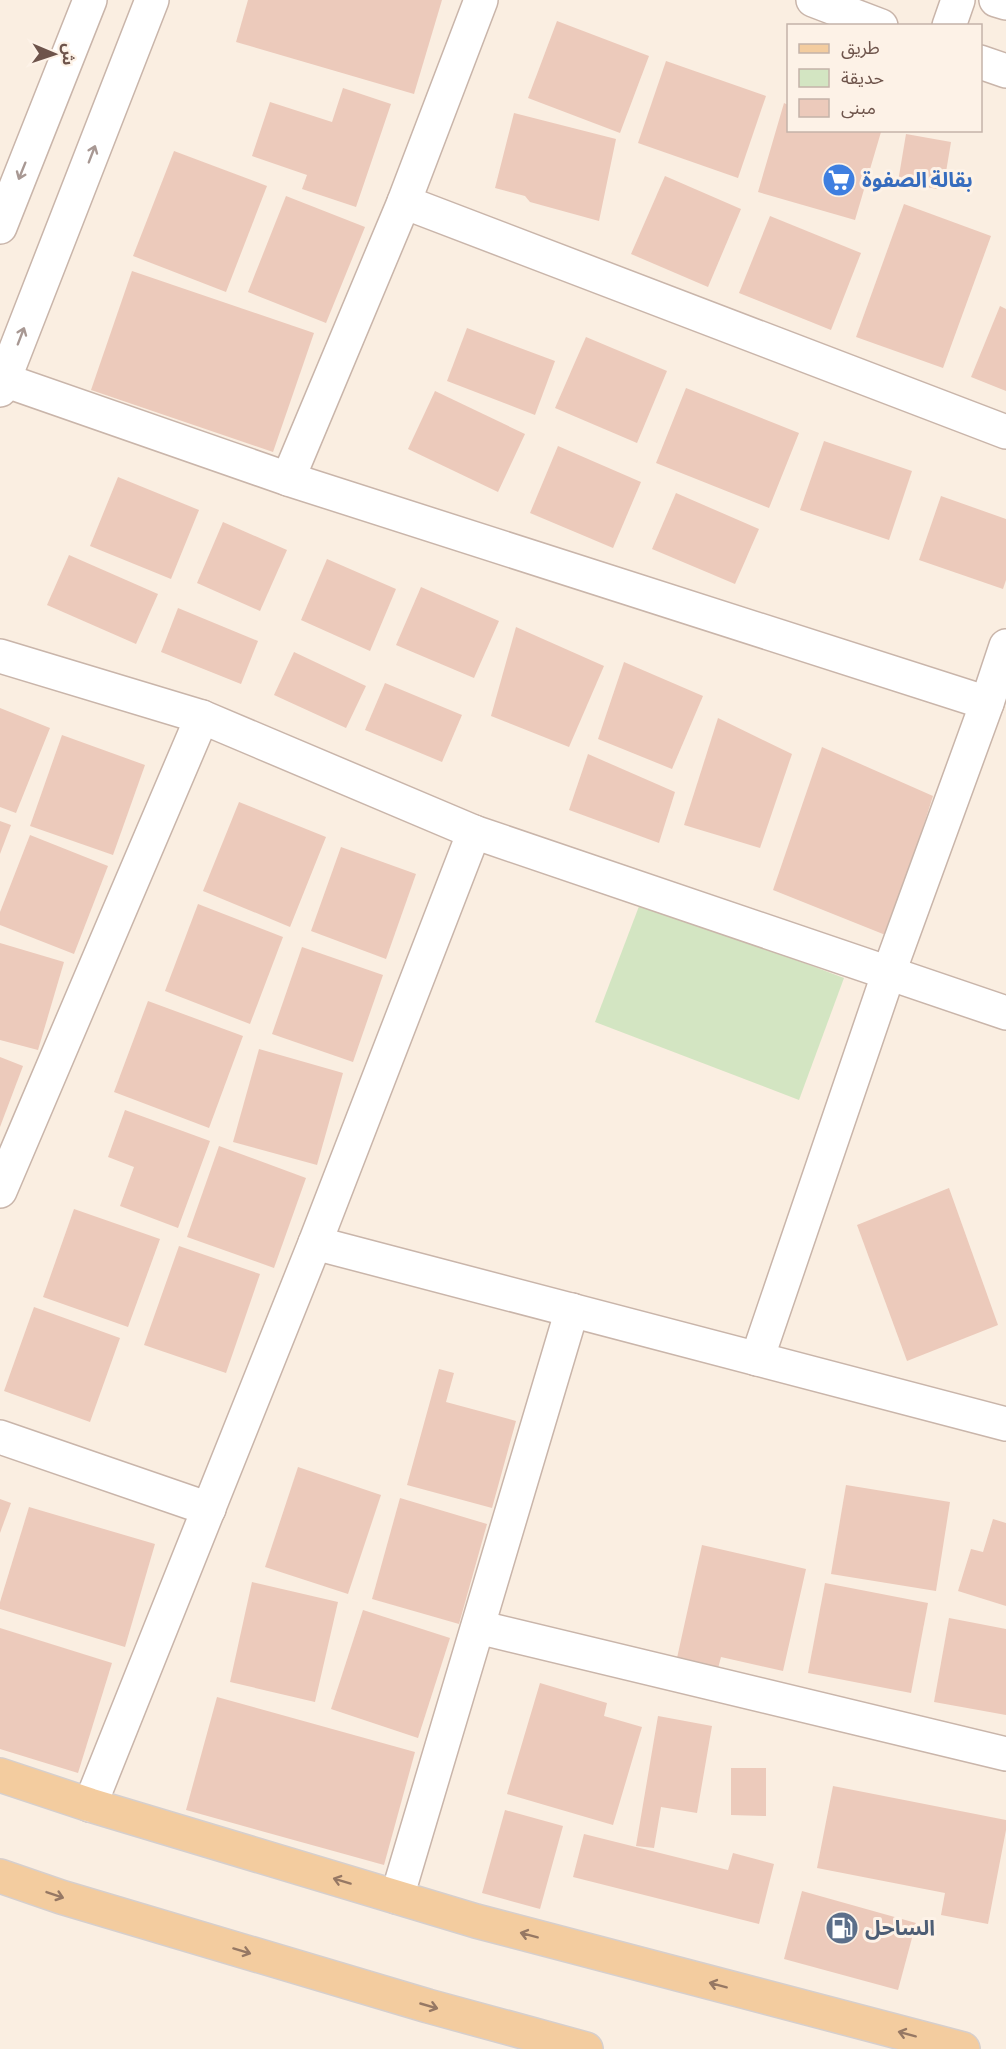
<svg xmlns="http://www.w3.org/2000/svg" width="1006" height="2049" viewBox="0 0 1006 2049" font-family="'Alegreya Sans','Noto Sans Arabic',sans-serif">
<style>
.green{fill:#d3e5c2}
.building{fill:#eccabb}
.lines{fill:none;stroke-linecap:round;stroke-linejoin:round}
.minor-casing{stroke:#c9b5aa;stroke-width:36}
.major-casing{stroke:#d6cfcd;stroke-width:36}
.minor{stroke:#fff;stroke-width:33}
.major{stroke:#f3cc9f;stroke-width:33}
.oneway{stroke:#a89893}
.oneway2{stroke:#967864}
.labels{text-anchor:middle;stroke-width:6;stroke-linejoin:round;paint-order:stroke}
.shop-label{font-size:21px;font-weight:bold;fill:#366cbe;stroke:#fdf2e7;text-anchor:start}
.service-label{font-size:21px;font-weight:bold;fill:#4e5e75;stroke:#fdf2e7;text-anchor:start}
</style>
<rect width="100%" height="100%" fill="#faeee1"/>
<polygon class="green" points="641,901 844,978 799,1100 595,1022"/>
<g class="building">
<polygon points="248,0 442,0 414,94 236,42"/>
<polygon points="557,21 649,56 620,133 528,98"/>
<polygon points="666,61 766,96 738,178 638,143"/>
<polygon points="343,88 391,104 356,207 302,189 307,175 252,156 270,102 332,122"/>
<polygon points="784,103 788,105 788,130 875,130 881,132 855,220 758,192"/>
<polygon points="514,113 616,139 599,221 530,202 525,196 495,188"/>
<polygon points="906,134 951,142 943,190 898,182"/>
<polygon points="174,151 267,186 226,292 133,256"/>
<polygon points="665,176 741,209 708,287 631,254"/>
<polygon points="286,196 365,227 326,323 248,292"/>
<polygon points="904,204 991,236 943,368 856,337"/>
<polygon points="770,216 861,253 831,330 739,293"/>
<polygon points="132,271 314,333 273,452 91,390"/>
<polygon points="1000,306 1006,309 1006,391 971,377"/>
<polygon points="467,328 555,361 535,415 447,381"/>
<polygon points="586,337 667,371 637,443 555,408"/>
<polygon points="686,388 799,433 769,508 656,463"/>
<polygon points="435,391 525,434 498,492 408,449"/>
<polygon points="824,441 912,471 889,540 800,510"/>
<polygon points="558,446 641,482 613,548 530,513"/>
<polygon points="118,477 199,510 171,579 90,546"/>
<polygon points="676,493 759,529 735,584 652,549"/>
<polygon points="941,496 1006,519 1006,580 1003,589 919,560"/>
<polygon points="223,522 287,550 260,611 197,583"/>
<polygon points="69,555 158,594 136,644 47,605"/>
<polygon points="327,559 396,589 370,651 301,620"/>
<polygon points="421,587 499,621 474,678 396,645"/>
<polygon points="178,608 258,641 241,684 161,652"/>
<polygon points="516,627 604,666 569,747 491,716"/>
<polygon points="294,652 366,686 346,728 274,695"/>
<polygon points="624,662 703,696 672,769 598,739"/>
<polygon points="385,683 462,715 442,762 365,730"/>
<polygon points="0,708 50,728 16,813 0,807"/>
<polygon points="718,718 792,754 760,848 684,825"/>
<polygon points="62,735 145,765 113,855 30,826"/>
<polygon points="822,747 933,796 888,936 773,890"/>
<polygon points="588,754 675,792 659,843 569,810"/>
<polygon points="239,802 326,837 290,927 203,891"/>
<polygon points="0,821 11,825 0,854"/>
<polygon points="30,835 108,866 74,954 0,925 0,912"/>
<polygon points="341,847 416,874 386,959 311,931"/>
<polygon points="198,904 283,937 250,1024 165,991"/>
<polygon points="0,943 64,962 38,1050 0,1040"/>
<polygon points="302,947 383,975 353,1062 272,1034"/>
<polygon points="148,1001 243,1036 209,1128 114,1092"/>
<polygon points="259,1049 343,1073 317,1165 233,1142"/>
<polygon points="0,1057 23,1066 0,1127"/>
<polygon points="125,1110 210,1141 178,1228 120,1206 134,1167 108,1157"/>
<polygon points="219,1146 306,1178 274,1268 187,1237"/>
<polygon points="949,1188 998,1325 907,1361 857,1225"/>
<polygon points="74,1209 160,1239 128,1327 43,1297"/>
<polygon points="179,1246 260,1274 226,1373 144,1345"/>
<polygon points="34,1307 120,1338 90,1422 4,1391"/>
<polygon points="439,1369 454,1373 446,1402 516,1421 492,1508 407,1485"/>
<polygon points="298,1467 381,1495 348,1594 265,1567"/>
<polygon points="846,1485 950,1502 936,1591 831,1574"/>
<polygon points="400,1498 487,1524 459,1624 372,1599"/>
<polygon points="0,1499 11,1503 0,1533"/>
<polygon points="29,1507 155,1544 125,1647 0,1609 0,1602"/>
<polygon points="993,1519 1006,1523 1006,1606 958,1591 971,1549 983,1552"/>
<polygon points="702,1545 806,1569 783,1671 721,1657 716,1676 675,1667"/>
<polygon points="252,1582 338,1602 315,1702 230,1682"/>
<polygon points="825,1583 928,1603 911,1693 808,1673"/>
<polygon points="363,1610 450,1638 418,1738 331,1709"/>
<polygon points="949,1618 1006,1629 1006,1715 934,1702"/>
<polygon points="0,1628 112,1663 78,1773 0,1749"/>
<polygon points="540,1683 607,1703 604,1716 642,1727 613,1825 507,1794"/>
<polygon points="217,1697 415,1752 384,1865 186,1810"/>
<polygon points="658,1716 712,1726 697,1813 661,1807 654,1848 636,1846"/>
<polygon points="731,1768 766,1768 766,1816 731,1815"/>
<polygon points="833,1786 1006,1820 1006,1830 988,1924 941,1915 945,1893 817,1868"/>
<polygon points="505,1810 563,1826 540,1909 482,1893"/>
<polygon points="584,1834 728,1870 733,1853 774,1864 759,1924 573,1877"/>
<polygon points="802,1891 916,1923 898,1990 784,1959"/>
</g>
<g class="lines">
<g class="minor-casing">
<g id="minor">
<polyline points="813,0 881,26"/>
<polyline points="996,0 1006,3"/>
<polyline points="949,26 958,0"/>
<polyline points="980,62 1006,71"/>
<polyline points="404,202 1006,432"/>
<polyline points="0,227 90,0"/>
<polyline points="4,380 288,479 987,703"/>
<polyline points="0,390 152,0"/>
<polyline points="288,479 404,202 481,0"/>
<polyline points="0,656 202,717 474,832 1006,1013"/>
<polyline points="0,1191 202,717"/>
<polyline points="315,1243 474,832"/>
<polyline points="757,1359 889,972 987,703 1006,646"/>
<polyline points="0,1437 209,1509"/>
<polyline points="478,1627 1006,1754"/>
<polyline points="90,1805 315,1243 1006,1424"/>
<polyline points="397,1897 572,1310"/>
</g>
</g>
<g class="major-casing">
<g id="major">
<polyline points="0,1775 90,1805 476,1921 963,2049"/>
<polyline points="0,1876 61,1897 428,2006 586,2049"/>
</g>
</g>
<use href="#minor" class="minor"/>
<use href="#major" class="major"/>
</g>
<defs><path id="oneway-shaft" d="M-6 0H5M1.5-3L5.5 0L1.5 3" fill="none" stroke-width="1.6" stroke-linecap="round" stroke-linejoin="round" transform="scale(1.5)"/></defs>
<g class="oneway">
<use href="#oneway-shaft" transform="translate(92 154) rotate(-69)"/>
<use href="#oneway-shaft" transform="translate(22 171) rotate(112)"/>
<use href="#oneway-shaft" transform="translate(21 336) rotate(-69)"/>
</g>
<g class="oneway2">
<use href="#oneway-shaft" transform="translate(342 1881) rotate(-163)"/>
<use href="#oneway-shaft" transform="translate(55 1895) rotate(19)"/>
<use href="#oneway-shaft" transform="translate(529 1935) rotate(-165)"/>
<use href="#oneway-shaft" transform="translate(242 1951) rotate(17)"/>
<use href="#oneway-shaft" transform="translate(718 1985) rotate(-165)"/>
<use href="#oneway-shaft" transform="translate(429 2006) rotate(16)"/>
<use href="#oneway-shaft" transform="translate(907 2034) rotate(-165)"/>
</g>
<defs>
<g id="supermarket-disc" transform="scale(1.725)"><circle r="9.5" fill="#3f7fe0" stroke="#fdf2e7"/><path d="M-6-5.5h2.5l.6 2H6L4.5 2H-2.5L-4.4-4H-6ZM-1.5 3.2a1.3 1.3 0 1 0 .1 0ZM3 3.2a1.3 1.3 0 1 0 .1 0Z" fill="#fff"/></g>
<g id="fuel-disc" transform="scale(1.725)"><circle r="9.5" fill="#5c6f8a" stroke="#fdf2e7"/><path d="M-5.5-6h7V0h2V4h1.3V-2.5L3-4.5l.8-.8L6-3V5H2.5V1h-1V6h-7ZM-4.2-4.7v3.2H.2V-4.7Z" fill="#fff"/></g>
</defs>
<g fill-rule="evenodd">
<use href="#supermarket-disc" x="839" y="180"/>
<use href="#fuel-disc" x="842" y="1928"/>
</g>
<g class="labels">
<g class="shop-label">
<text x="862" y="187">بقالة الصفوة</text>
</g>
<g class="service-label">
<text x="865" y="1935">الساحل</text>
</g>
</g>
<rect x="787" y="24" width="195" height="108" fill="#fdf2e7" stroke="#c4b3a9" stroke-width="1.5"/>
<rect x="799" y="44" width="30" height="9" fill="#f3cc9f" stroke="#c4b3a9" stroke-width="1.5"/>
<text x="841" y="54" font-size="18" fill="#6e544b">طريق</text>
<rect x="799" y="69" width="30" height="18" fill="#d3e5c2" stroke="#c4b3a9" stroke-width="1.5"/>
<text x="841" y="84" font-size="18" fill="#6e544b">حديقة</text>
<rect x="799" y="99" width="30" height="18" fill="#eccabb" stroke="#c4b3a9" stroke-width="1.5"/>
<text x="841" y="114" font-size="18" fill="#6e544b">مبنى</text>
<g transform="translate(54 54) rotate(92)" stroke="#fdf2e7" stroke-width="4.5" paint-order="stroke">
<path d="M0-4.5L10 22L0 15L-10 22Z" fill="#6e544b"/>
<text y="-9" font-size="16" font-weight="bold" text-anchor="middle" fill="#6e544b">ش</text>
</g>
</svg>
